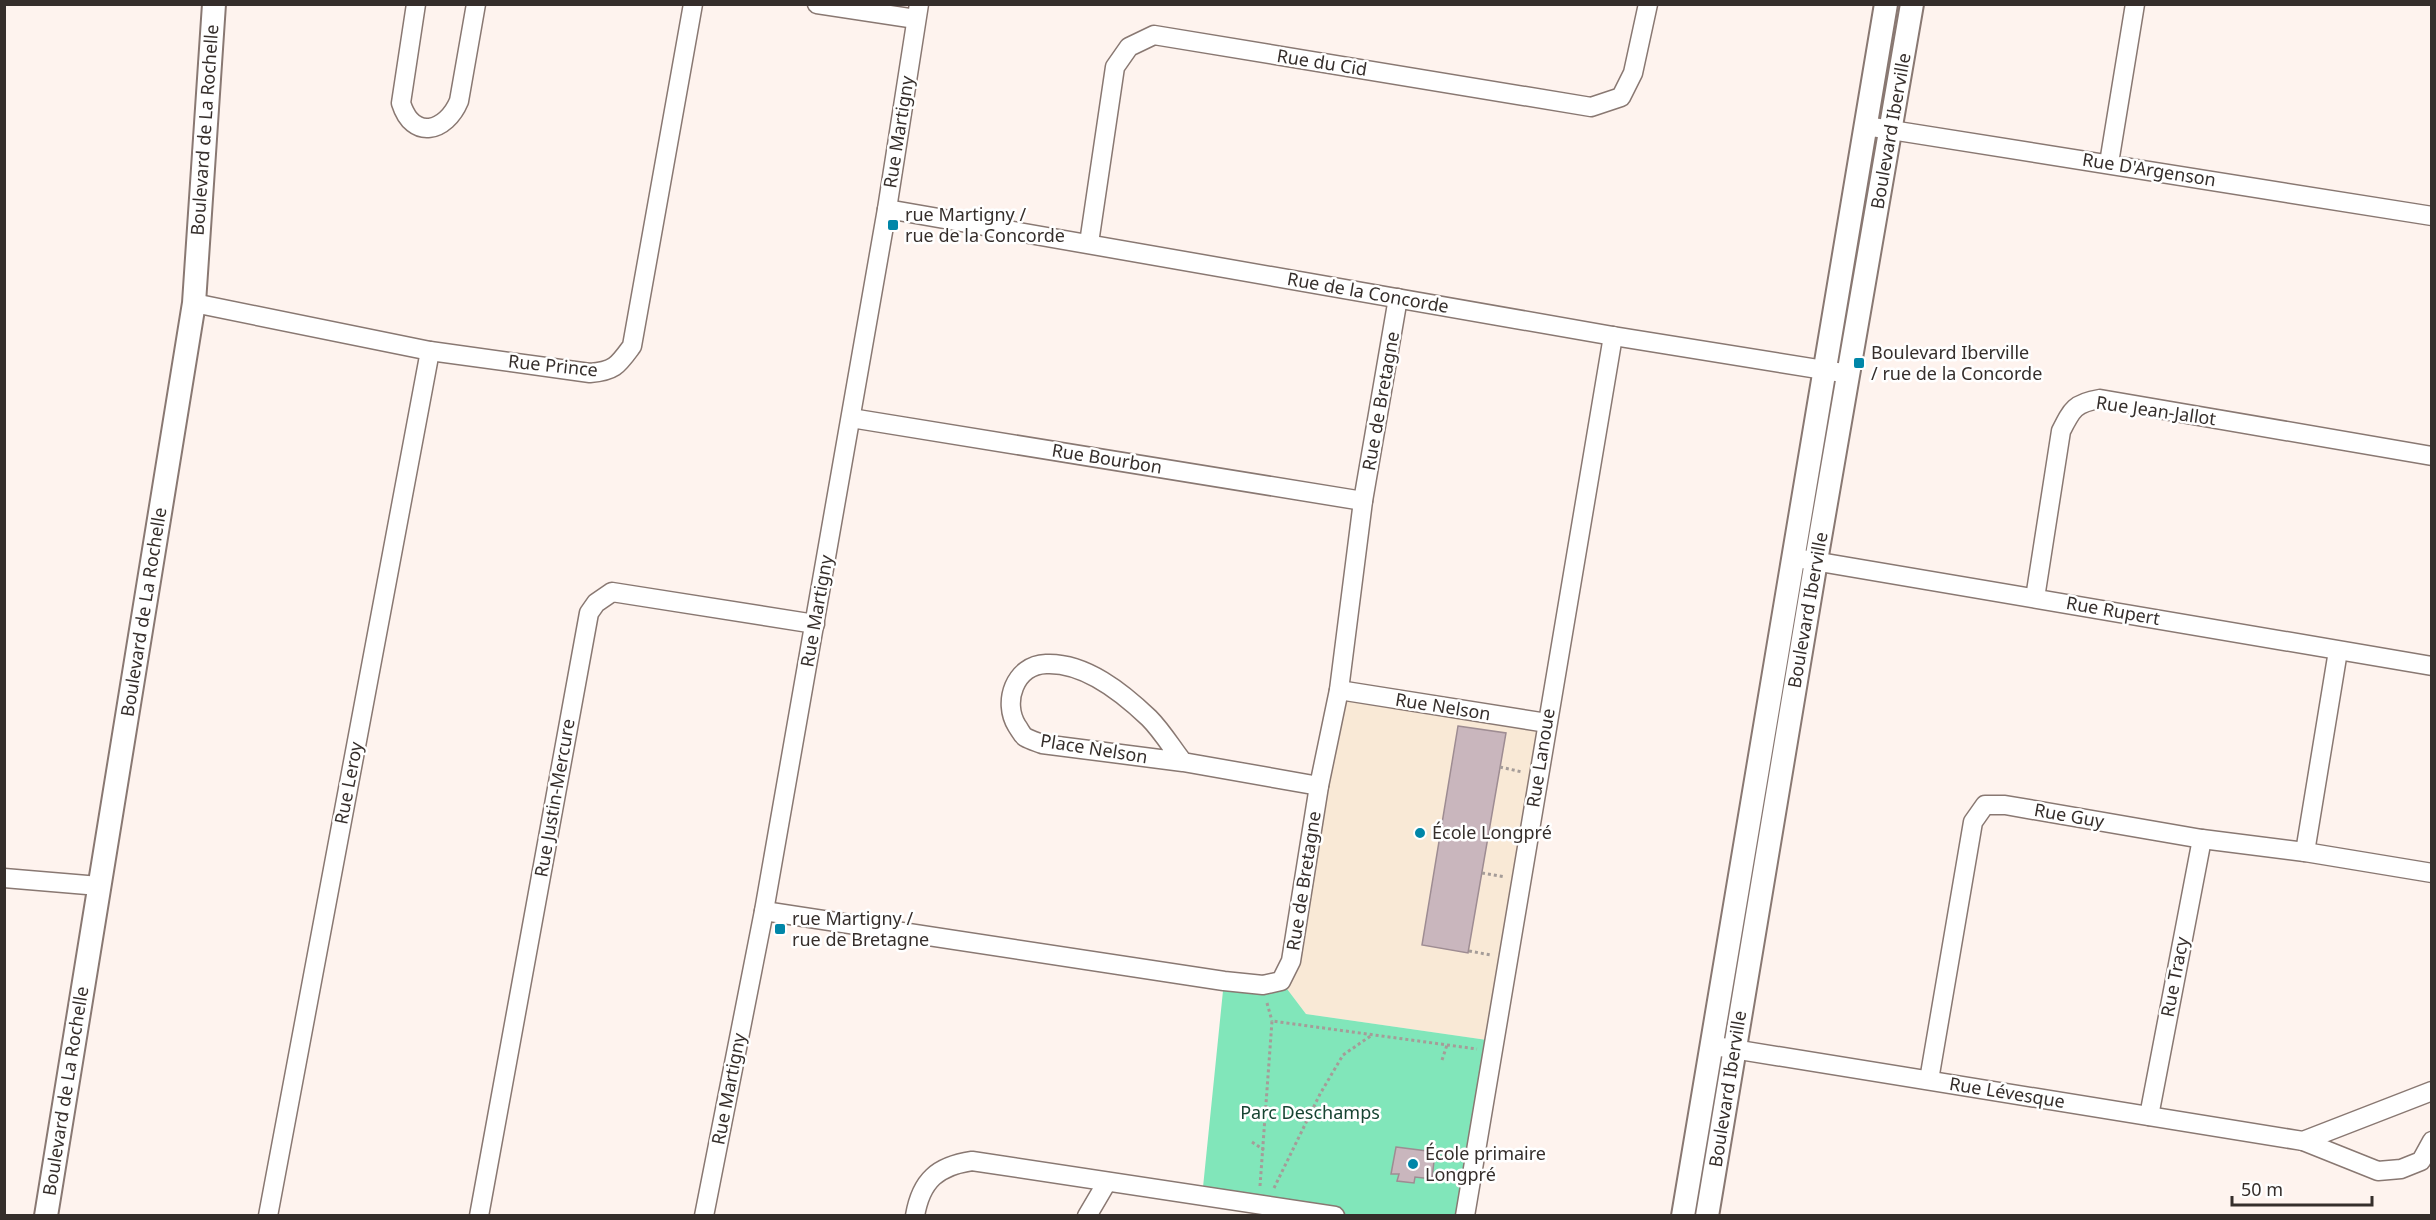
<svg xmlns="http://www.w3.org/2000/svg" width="2436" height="1220" viewBox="0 0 2436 1220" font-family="'Noto Sans',sans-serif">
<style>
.education{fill:#f9e9d6}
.green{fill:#81e6ba}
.building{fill:#c9b6bd;stroke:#9e8c92;stroke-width:1.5}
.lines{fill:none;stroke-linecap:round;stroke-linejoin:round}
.minor-casing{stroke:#897872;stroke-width:21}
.tertiary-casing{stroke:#897872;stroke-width:26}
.path{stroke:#a59c98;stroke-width:3;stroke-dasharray:3 3;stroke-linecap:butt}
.minor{stroke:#fff;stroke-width:18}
.tertiary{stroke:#fff;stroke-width:22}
.poi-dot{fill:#0086a8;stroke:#fff;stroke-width:2}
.labels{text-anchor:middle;stroke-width:5;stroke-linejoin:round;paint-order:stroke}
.street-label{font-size:18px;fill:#352e2b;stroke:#fff}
.poi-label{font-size:18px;fill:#352e2b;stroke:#fff;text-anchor:start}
.park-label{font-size:18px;fill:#174432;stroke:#fff}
</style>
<rect width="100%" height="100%" fill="#fef3ee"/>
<polygon class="education" points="1339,690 1547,723 1494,1041 1306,1014 1281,981"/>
<polygon class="green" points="1224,981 1281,981 1306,1014 1494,1041 1465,1215 1335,1215 1202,1197"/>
<g class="building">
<polygon points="1458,726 1506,733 1468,953 1422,945"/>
<polygon points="1396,1147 1435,1152 1432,1179 1415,1177 1414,1183 1397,1181 1399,1174 1391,1174"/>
</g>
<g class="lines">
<g class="minor-casing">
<g id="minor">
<path d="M416,4L401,103C413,141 446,132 459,101L476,4"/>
<polyline points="817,4 916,19"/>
<polyline points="1866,126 2432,216"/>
<polyline points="2109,163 2135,4"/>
<polyline points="887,209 1613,336 1849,374"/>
<polyline points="1089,243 1115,67 1129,47 1154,35 1591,107 1621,97 1633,73 1648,4"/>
<path d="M194,303L430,351L590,373C615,371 618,365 632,346L693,4"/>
<polyline points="851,418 1363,501"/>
<polyline points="1802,559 2432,666"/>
<path d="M2035,598L2061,431C2072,409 2075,403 2100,399L2432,456"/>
<polyline points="1339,690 1547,723"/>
<path d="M1183,762C1172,748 1162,731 1149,718C1123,693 1085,662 1046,664C1015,665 1002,702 1017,726C1020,730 1022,735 1025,737C1030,740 1037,742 1042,744L1183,762L1319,786"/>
<polyline points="2305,852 2338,651"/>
<polyline points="4,878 99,886"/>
<polyline points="764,911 1224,981 1263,985 1281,981 1291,961 1319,786 1339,690 1363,501 1398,298"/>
<polyline points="1721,1047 2303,1141 2432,1091"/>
<polyline points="1929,1080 1973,822 1985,805 2005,805 2202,839 2305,852 2432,873"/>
<polyline points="2149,1116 2202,839"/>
<polyline points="2303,1141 2378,1171 2401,1169 2421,1161 2432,1141"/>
<polyline points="268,1216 430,351"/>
<polyline points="479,1216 589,613 596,603 612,592 815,624"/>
<polyline points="704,1216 764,911 887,209 919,4"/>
<path d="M915,1216C921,1180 938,1166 972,1161L1335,1216"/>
<polyline points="1087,1216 1107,1182"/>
<polyline points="1465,1216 1613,336"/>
</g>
</g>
<g class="tertiary-casing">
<g id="tertiary">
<polyline points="46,1216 194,303 214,4"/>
<polyline points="1683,1216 1886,4"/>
<polyline points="1707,1216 1816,561 1912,4"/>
</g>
</g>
<g class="path">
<polyline points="1500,767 1522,772"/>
<polyline points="1482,873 1505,877"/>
<polyline points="1469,951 1491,955"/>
<polyline points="1267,1003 1272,1021"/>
<polyline points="1442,1060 1447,1045"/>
<polyline points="1252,1142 1264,1150"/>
<polyline points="1435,1155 1456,1161"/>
<polyline points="1260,1186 1272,1021 1477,1049"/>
<polyline points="1274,1188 1320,1094 1343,1055 1372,1035"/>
</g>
<use href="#minor" class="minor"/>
<use href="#tertiary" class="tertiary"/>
</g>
<g class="poi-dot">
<rect x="887" y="219" width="12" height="12" rx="3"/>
<rect x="1853" y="357" width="12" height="12" rx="3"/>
<circle cx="1420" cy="833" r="6"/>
<rect x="774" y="923" width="12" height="12" rx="3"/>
<circle cx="1413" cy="1164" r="6"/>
</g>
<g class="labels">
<g class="street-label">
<text transform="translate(1322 63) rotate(9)" y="6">Rue du Cid</text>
<text transform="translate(205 130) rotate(-86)" y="6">Boulevard de La Rochelle</text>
<text transform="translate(1891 131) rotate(-80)" y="6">Boulevard Iberville</text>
<text transform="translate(899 132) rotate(-81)" y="6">Rue Martigny</text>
<text transform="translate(2149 170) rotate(9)" y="6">Rue D'Argenson</text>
<text transform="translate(1368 293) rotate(10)" y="6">Rue de la Concorde</text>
<text transform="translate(553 366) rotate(6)" y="6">Rue Prince</text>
<text transform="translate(1381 401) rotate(-80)" y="6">Rue de Bretagne</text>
<text transform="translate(2156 411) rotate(8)" y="6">Rue Jean-Jallot</text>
<text transform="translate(1107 459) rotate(9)" y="6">Rue Bourbon</text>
<text transform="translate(1808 610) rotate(-80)" y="6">Boulevard Iberville</text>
<text transform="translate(817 611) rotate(-80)" y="6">Rue Martigny</text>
<text transform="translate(2113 611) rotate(10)" y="6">Rue Rupert</text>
<text transform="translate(144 612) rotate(-81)" y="6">Boulevard de La Rochelle</text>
<text transform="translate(1443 707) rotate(9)" y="6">Rue Nelson</text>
<text transform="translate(1094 749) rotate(9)" y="6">Place Nelson</text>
<text transform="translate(1541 758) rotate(-81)" y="6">Rue Lanoue</text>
<text transform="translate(349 783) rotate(-79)" y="6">Rue Leroy</text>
<text transform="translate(555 798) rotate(-80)" y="6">Rue Justin-Mercure</text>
<text transform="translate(2069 816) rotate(10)" y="6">Rue Guy</text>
<text transform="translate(1304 881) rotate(-81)" y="6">Rue de Bretagne</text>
<text transform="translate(2175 977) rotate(-79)" y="6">Rue Tracy</text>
<text transform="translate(729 1089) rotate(-79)" y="6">Rue Martigny</text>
<text transform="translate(1728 1089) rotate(-81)" y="6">Boulevard Iberville</text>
<text transform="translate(66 1091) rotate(-81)" y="6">Boulevard de La Rochelle</text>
<text transform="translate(2007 1093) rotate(9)" y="6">Rue Lévesque</text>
</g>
<g class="poi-label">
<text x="905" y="221">rue Martigny /<tspan x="905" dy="21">rue de la Concorde</tspan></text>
<text x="1871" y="359">Boulevard Iberville<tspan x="1871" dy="21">/ rue de la Concorde</tspan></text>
<text x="1432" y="839">École Longpré</text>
<text x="792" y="925">rue Martigny /<tspan x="792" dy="21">rue de Bretagne</tspan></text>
<text x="1425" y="1160">École primaire<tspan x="1425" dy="21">Longpré</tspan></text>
</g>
<g class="park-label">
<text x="1310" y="1119">Parc Deschamps</text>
</g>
</g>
<rect width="2436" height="1220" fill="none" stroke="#352e2b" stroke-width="12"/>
<path d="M2232 1196v9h140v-9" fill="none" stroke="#352e2b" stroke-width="3"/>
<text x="2241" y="1196" font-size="18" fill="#352e2b" stroke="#ffffff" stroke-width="4.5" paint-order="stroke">50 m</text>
</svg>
